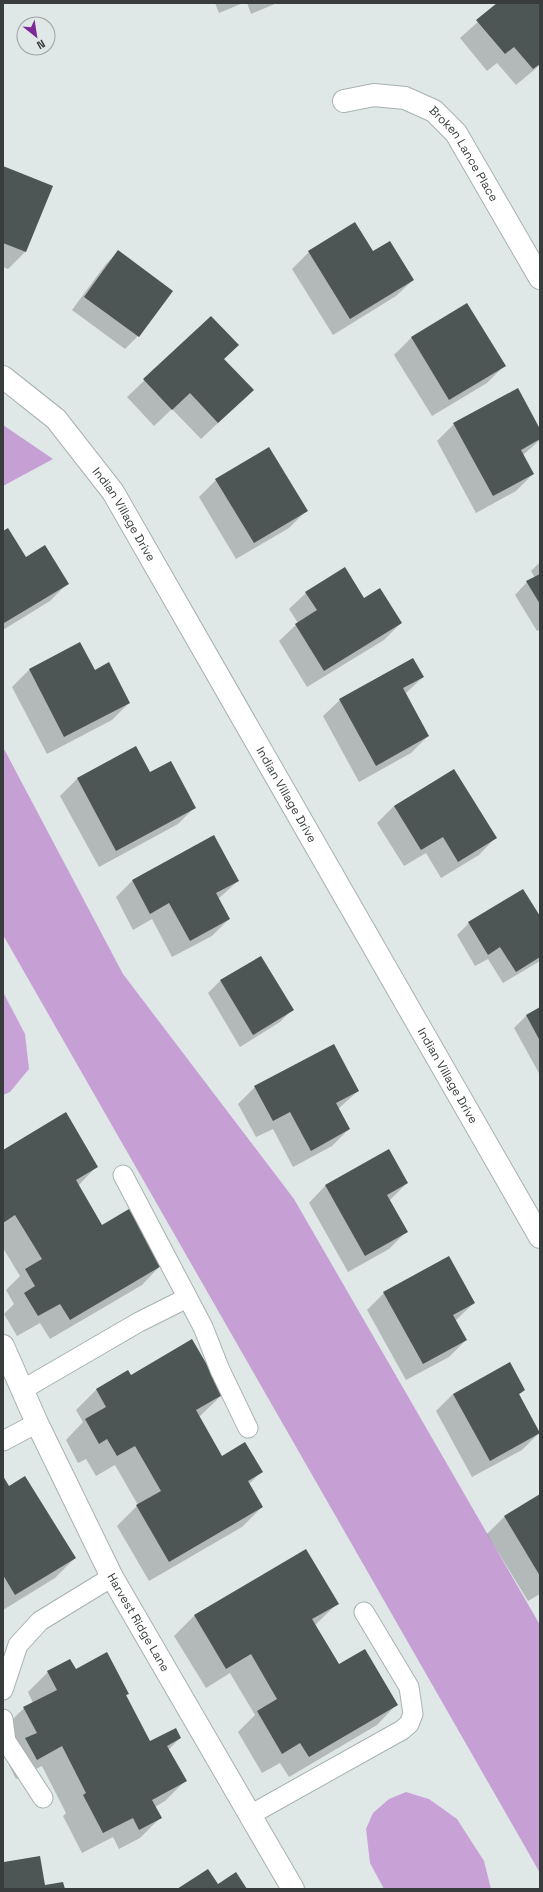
<svg xmlns="http://www.w3.org/2000/svg" width="543" height="1892" viewBox="0 0 543 1892" font-family="'Space Grotesk',sans-serif">
<style>
.forest{fill:#c6a0d5}
.water{fill:#c8a2d7}
.shadow{fill:#0003}
.building{fill:#4e5655}
.lines{fill:none;stroke-linecap:round;stroke-linejoin:round}
.service-casing{stroke:#a8b1b0;stroke-width:21}
.minor-casing{stroke:#a8b1b0;stroke-width:24}
.service{stroke:#fff;stroke-width:19}
.minor{stroke:#fff;stroke-width:22}
.labels{text-anchor:middle;stroke-width:4;stroke-linejoin:round;paint-order:stroke}
.street-label{font-size:12px;fill:#383c3c;stroke:#dfe8e7}
</style>
<rect width="100%" height="100%" fill="#dfe8e7"/>
<g class="forest">
<polygon points="3,425 53,459 3,486"/>
<polygon points="3,747 123,974 294,1199 540,1625 540,1873 3,935"/>
</g>
<g class="water">
<polygon points="3,992 25,1034 29,1069 10,1092 3,1095"/>
<polygon points="406,1792 429,1799 457,1819 484,1861 491,1889 384,1889 370,1863 366,1829 373,1813 389,1799"/>
</g>
<g class="shadow">
<polygon points="215,3 243,3 219,13"/>
<polygon points="247,3 277,3 251,14"/>
<polygon points="499,3 540,3 540,65 516,85 497,63 487,71 460,38"/>
<polygon points="3,167 52,186 25,252 8,269 3,267"/>
<polygon points="118,252 171,291 138,336 125,349 72,310 106,264"/>
<polygon points="309,252 373,252 413,280 396,296 333,335 292,269"/>
<polygon points="467,304 504,366 487,383 432,416 394,355 411,338"/>
<polygon points="211,317 223,359 253,390 201,439 172,409 154,426 127,397"/>
<polygon points="454,424 540,431 540,440 523,455 533,474 516,491 476,513 437,441"/>
<polygon points="216,480 306,511 289,528 236,559 199,497"/>
<polygon points="7,529 26,558 67,584 50,601 3,630 3,532"/>
<polygon points="540,562 540,629 537,631 515,595 527,582 535,578 531,571"/>
<polygon points="306,593 364,599 401,623 384,640 307,687 279,641 298,623 289,609"/>
<polygon points="80,644 94,671 129,703 112,720 47,754 12,687 29,670"/>
<polygon points="423,677 406,693 428,736 411,753 359,782 323,716 340,700"/>
<polygon points="454,770 495,838 479,855 441,878 426,853 404,866 377,823 394,806"/>
<polygon points="150,774 195,807 178,824 99,867 60,796 77,779"/>
<polygon points="133,880 238,881 218,899 229,919 212,936 172,957 152,919 133,930 116,897"/>
<polygon points="540,918 540,961 503,983 488,959 475,966 457,935 469,923"/>
<polygon points="260,957 292,1010 280,1022 240,1047 208,993 220,981"/>
<polygon points="540,1008 540,1075 514,1028 526,1016"/>
<polygon points="255,1087 358,1091 338,1109 349,1129 332,1146 293,1167 273,1129 256,1137 238,1104"/>
<polygon points="3,1151 97,1166 78,1186 102,1226 162,1264 142,1285 50,1339 40,1323 17,1336 4,1314 14,1304 6,1290 20,1276 3,1248"/>
<polygon points="407,1183 389,1201 406,1232 389,1249 348,1272 309,1203 325,1186"/>
<polygon points="384,1293 474,1303 455,1321 466,1340 449,1357 406,1380 367,1310"/>
<polygon points="128,1372 130,1376 223,1394 199,1417 222,1457 261,1472 249,1484 262,1507 242,1527 149,1581 117,1526 138,1505 115,1465 96,1476 86,1459 78,1463 66,1440 83,1422 76,1410 96,1390"/>
<polygon points="524,1390 518,1396 539,1433 522,1450 472,1477 436,1411 453,1394"/>
<polygon points="3,1478 8,1487 75,1558 55,1578 3,1610"/>
<polygon points="540,1496 540,1594 528,1601 487,1534 504,1517"/>
<polygon points="306,1550 337,1604 315,1625 338,1665 397,1704 377,1725 289,1777 280,1763 262,1773 238,1732 255,1715 230,1673 206,1688 174,1636 194,1616"/>
<polygon points="75,1670 128,1693 125,1696 150,1742 180,1738 168,1750 185,1781 165,1801 155,1807 160,1818 140,1838 119,1849 113,1837 82,1853 63,1816 66,1813 42,1766 16,1779 6,1759 15,1750 4,1728 24,1708 33,1703 28,1692 48,1672"/>
</g>
<g class="building">
<polygon points="497,3 540,3 540,64 533,69 514,47 505,54 476,20"/>
<polygon points="3,166 53,186 26,252 3,243"/>
<polygon points="355,222 373,251 390,241 414,280 350,319 308,251"/>
<polygon points="118,250 173,291 139,337 84,297"/>
<polygon points="467,303 506,366 449,400 411,337"/>
<polygon points="211,316 239,345 224,359 254,390 218,423 190,393 172,410 143,379"/>
<polygon points="518,388 540,429 540,439 521,450 534,474 493,496 453,423"/>
<polygon points="269,447 308,511 254,543 215,479"/>
<polygon points="8,528 26,557 45,545 69,584 4,623 3,531"/>
<polygon points="345,567 364,598 380,588 402,623 324,671 295,624 317,610 305,592"/>
<polygon points="540,574 540,604 526,581"/>
<polygon points="80,642 95,670 109,662 130,703 64,737 29,669"/>
<polygon points="413,658 424,677 403,688 429,736 376,766 339,699"/>
<polygon points="136,746 150,772 171,761 196,808 116,851 77,778"/>
<polygon points="454,769 497,838 458,862 443,837 421,850 394,806"/>
<polygon points="214,835 239,881 216,893 230,919 190,941 169,903 150,914 132,880"/>
<polygon points="523,889 540,916 540,957 516,972 500,947 488,955 468,922"/>
<polygon points="261,956 294,1010 253,1035 220,980"/>
<polygon points="540,1007 540,1041 526,1015"/>
<polygon points="334,1044 359,1091 336,1103 350,1129 311,1151 290,1112 273,1121 254,1086"/>
<polygon points="66,1112 98,1167 76,1180 102,1225 129,1209 163,1265 70,1320 60,1304 38,1316 24,1293 35,1286 25,1269 42,1259 15,1215 3,1223 3,1150"/>
<polygon points="389,1149 408,1183 387,1195 408,1232 365,1256 325,1185"/>
<polygon points="449,1256 475,1303 453,1315 467,1340 423,1364 383,1292"/>
<polygon points="192,1339 224,1394 196,1410 222,1456 245,1442 263,1472 248,1481 263,1507 169,1562 136,1505 161,1491 135,1446 117,1456 107,1439 99,1444 85,1419 106,1407 96,1389 128,1370 131,1375"/>
<polygon points="510,1362 525,1390 519,1394 540,1433 490,1461 453,1394"/>
<polygon points="3,1476 9,1486 25,1476 76,1558 15,1595 3,1575"/>
<polygon points="540,1494 540,1576 504,1516"/>
<polygon points="306,1549 339,1604 312,1619 339,1664 365,1649 398,1705 309,1757 300,1743 282,1754 257,1711 277,1699 251,1654 226,1669 194,1615"/>
<polygon points="107,1652 129,1694 126,1695 150,1741 176,1728 181,1738 167,1746 187,1781 152,1800 162,1818 139,1830 133,1818 103,1833 83,1795 86,1793 62,1746 37,1760 25,1738 37,1733 23,1707 57,1690 47,1671 70,1659 76,1669"/>
<polygon points="40,1856 45,1885 63,1882 65,1889 3,1889 3,1858 4,1862"/>
<polygon points="208,1869 218,1884 236,1872 247,1889 177,1889"/>
</g>
<g class="lines">
<g class="service-casing">
<g id="service">
<polyline points="123,1175 203,1327 220,1370 248,1428"/>
<polyline points="22,1390 139,1322 187,1298"/>
<polyline points="3,1441 37,1423"/>
<polyline points="3,1690 18,1645 40,1621 112,1577"/>
<polyline points="3,1719 6,1741 43,1798"/>
<polyline points="250,1815 402,1730 409,1724 413,1714 409,1687 364,1612"/>
</g>
</g>
<g class="minor-casing">
<g id="minor">
<path id="s1" d="M344,101L374,95L405,98L434,111L456,133L540,278"/>
<path id="s2" d="M3,377L56,419L113,492L540,1237"/>
<path id="s3" d="M3,1346L37,1423L112,1577L293,1889"/>
</g>
</g>
<use href="#service" class="service"/>
<use href="#minor" class="minor"/>
</g>
<g class="labels">
<g class="street-label">
<text dy="4" stroke="none"><textPath href="#s1" startOffset="146">Broken Lance Place</textPath></text>
<text dy="4" stroke="none"><textPath href="#s2" startOffset="185">Indian Village Drive</textPath></text>
<text dy="4" stroke="none"><textPath href="#s2" startOffset="509">Indian Village Drive</textPath></text>
<text dy="4" stroke="none"><textPath href="#s2" startOffset="833">Indian Village Drive</textPath></text>
<text dy="4" stroke="none"><textPath href="#s3" startOffset="308">Harvest Ridge Lane</textPath></text>
</g>
</g>
<rect width="543" height="1892" fill="none" stroke="#383c3c" stroke-width="8"/>
<g transform="translate(36 36) rotate(150)"><circle r="19" fill="#dfe8e7" stroke="#9ca3a3"/>
<path d="M0-3L7 15L0 10L-7 15Z" fill="#7c2898"/>
<text y="-6" font-size="11" font-weight="bold" text-anchor="middle" fill="#383c3c">N</text>
</g>
</svg>
